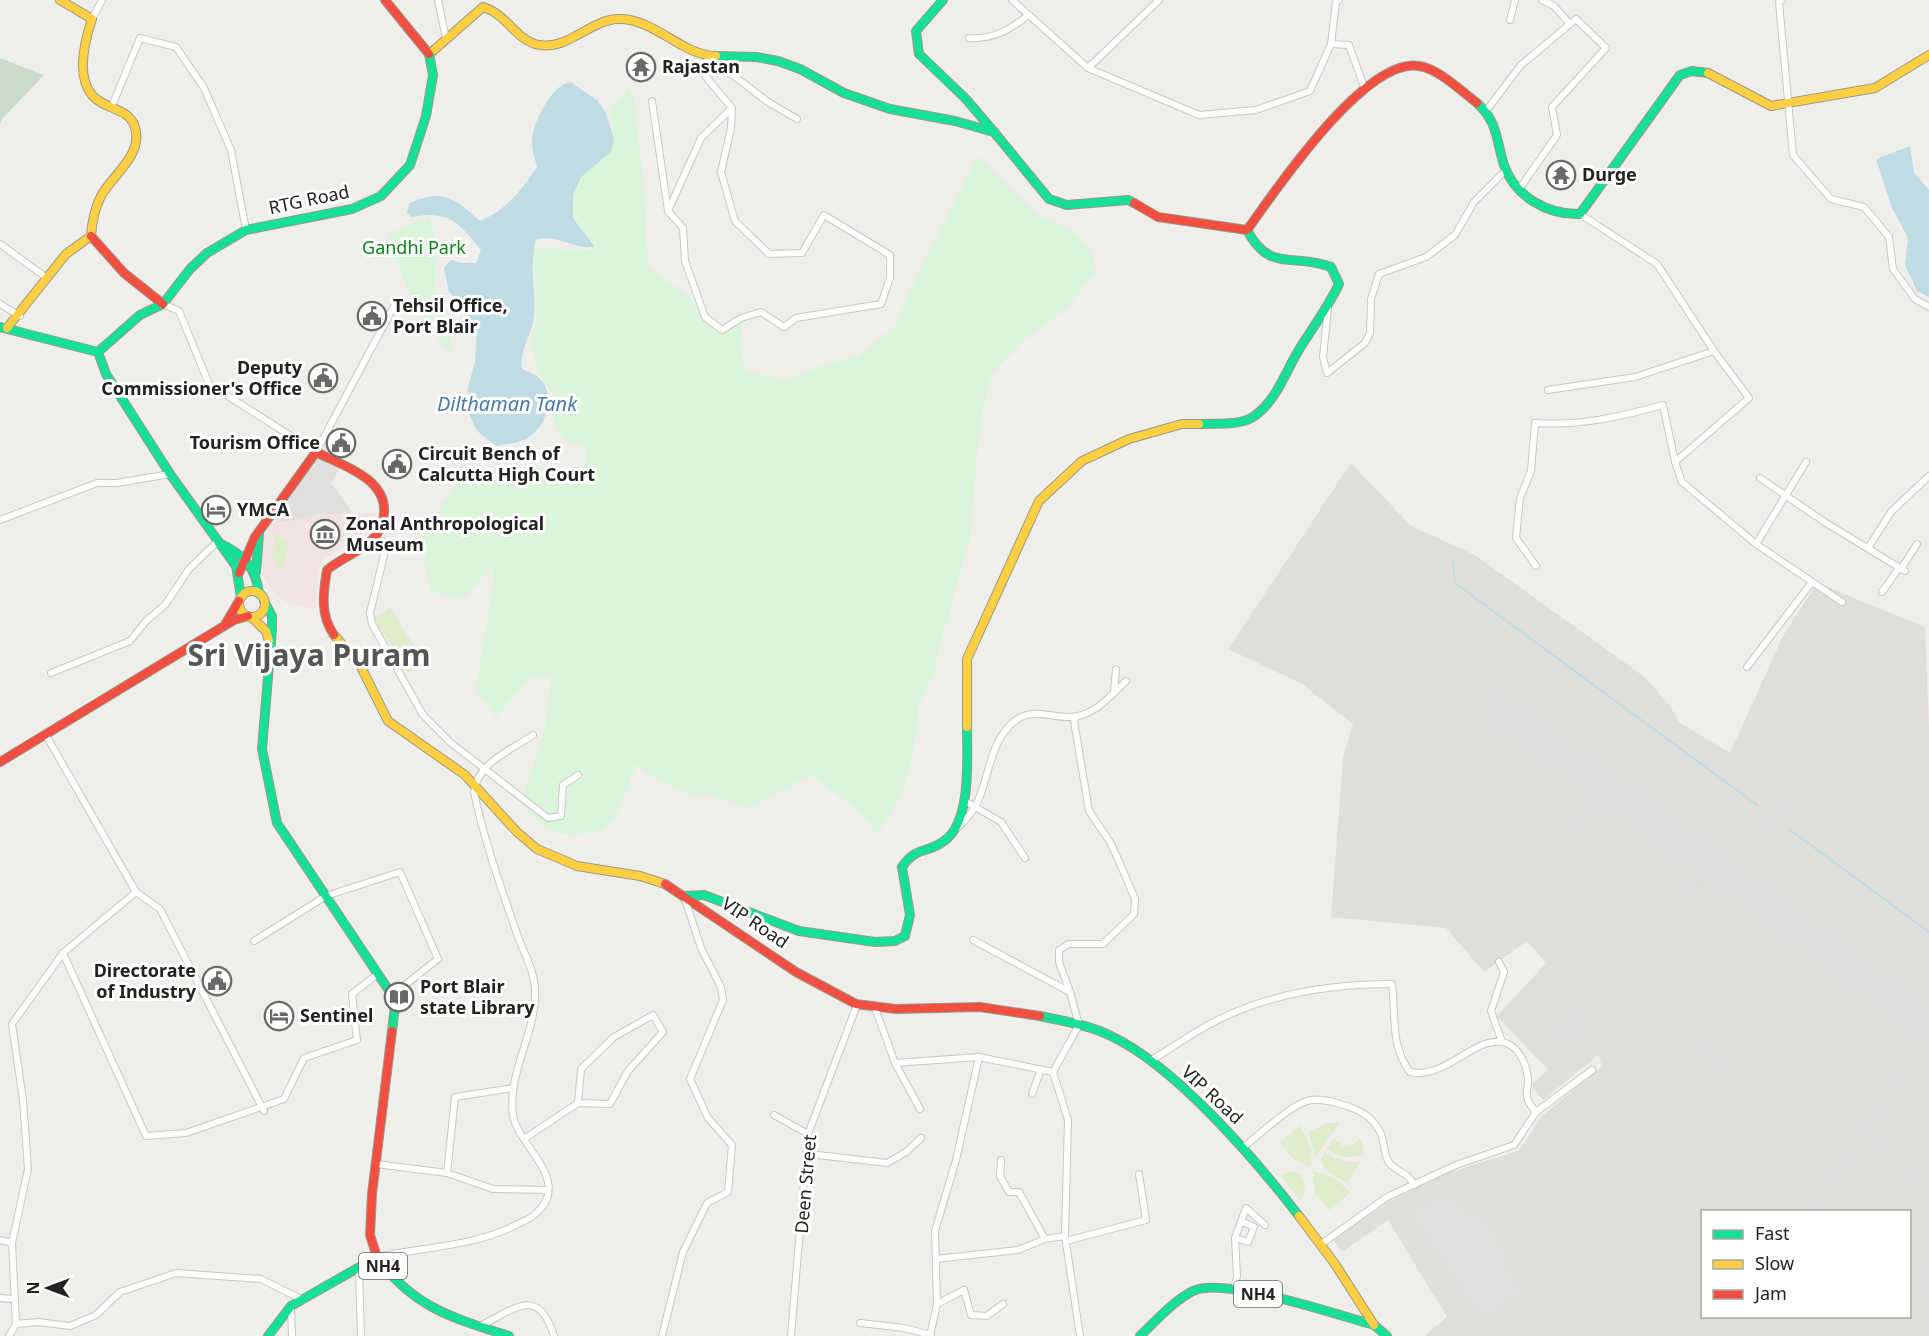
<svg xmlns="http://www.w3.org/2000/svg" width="1929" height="1336" viewBox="0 0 1929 1336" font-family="'Noto Sans',sans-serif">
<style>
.commercial{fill:#f1e3e1}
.airport{fill:#e0deda;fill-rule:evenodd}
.grass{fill:#ddeccb}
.cemetery{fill:#cadbca}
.park{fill:#daf5da}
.parking{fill:#e0dfde}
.water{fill:#bfdbe3}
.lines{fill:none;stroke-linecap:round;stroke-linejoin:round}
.stream{stroke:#bfdbe3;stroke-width:2}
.taxiway{stroke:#dedddc;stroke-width:16}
.runway{stroke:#dedddc;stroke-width:42}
.street-casing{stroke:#c9c8c7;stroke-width:8}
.fast-casing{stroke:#999a82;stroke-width:10}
.slow-casing{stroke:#999a82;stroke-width:10}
.jam-casing{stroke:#999a82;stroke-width:10}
.street{stroke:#fdfcfc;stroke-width:6}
.fast{stroke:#16e098;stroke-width:8}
.slow{stroke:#ffcf43;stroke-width:8}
.jam{stroke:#f24e42;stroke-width:8}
.labels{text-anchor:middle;stroke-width:6;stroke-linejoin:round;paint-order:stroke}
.shield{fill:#fff;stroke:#646464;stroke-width:1.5}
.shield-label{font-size:16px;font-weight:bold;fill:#222}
.poi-label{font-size:18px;font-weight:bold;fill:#222;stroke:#fff;text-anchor:start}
.street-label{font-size:18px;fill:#222;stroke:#fff}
.park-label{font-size:18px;fill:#0c8416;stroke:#fff}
.water-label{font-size:20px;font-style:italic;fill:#4a7aab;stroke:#fff}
.town-label{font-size:30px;font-weight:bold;fill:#555;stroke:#fff}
</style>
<rect width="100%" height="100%" fill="#f0eeeb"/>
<polygon class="commercial" points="378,513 368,535 331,553 322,561 318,572 316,610 284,601 270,589 263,574 260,558 263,538 275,518 284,522 320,514"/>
<path class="airport" d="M1351,463L1411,526L1475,555L1646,678L1670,706L1679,722L1730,753L1783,636L1817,583L1925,627L1929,729V1336H1424L1447,1317L1388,1220L1342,1252L1333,1239L1390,1201L1448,1173L1520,1150L1541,1117L1602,1066L1598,1055L1543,1100L1531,1085L1548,1070L1497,1016L1546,963L1527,941L1484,972L1446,928L1331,917L1343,758L1353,724L1302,684L1228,649ZM1702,1212H1910V1316H1702Z"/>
<g class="grass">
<polygon points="271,532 288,543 285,560 278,568 272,559 275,538"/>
<polygon points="390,608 425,663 408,673 373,618"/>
<polygon points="1327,1123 1339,1123 1316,1157 1308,1132"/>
<path d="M1300,1126C1306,1138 1316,1153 1310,1167L1293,1159L1280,1142Z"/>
<path d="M1355,1132L1362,1143L1364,1155C1350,1158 1338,1159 1327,1148L1333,1139L1345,1147L1353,1145L1358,1139Z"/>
<path d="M1325,1152C1337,1160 1349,1165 1362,1160L1347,1183L1325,1169L1321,1160Z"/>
<path d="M1291,1171L1300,1174C1306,1184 1307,1190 1300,1200L1280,1175Z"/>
<polygon points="1313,1171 1334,1178 1351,1192 1330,1210 1315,1194"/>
</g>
<polygon class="cemetery" points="0,58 44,75 3,118 0,125"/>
<g class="park">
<path d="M628,89L634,98L644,188L648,267L686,294L720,332L744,320L739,342L746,371L786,380L818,367L858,356L894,327L921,267L978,156L1037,215L1074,231L1091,252L1096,270L1068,307L1024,340L993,373L981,413L970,538L936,660V669L919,704L911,763L901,796L876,836C865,811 833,792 811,775L747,808L708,794L690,796L652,777L636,764L619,810L605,829C565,839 547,837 521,804L545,729L552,673L531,677L496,717L476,690L493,585V566L464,598L431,592L422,552V536L462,475L503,479L538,466H550L570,473L585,465V446L563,440L552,415L556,398L541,378L531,344L536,321V281L531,248L589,250L598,248L576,221L570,204L583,169C616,155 617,142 610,109Z"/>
<path d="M429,217L435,234V288L451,327V354C418,317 402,281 388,234Z"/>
</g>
<g class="parking">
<polygon points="318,457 340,468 331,483 353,513 320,514 284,522 275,518"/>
<polygon points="1446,1189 1497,1229 1525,1295 1480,1321 1406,1211"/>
</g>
<g class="water">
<path d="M570,82L597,100L606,113L614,139L611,152L581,177L573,195V218L595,247C574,250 556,233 536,240C529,264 536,290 534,315C533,334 519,349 522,369C529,372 538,375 542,381C556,399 545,431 523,440C515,444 504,444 496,446L477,431L466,408L468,387L475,362L477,332L457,299L449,292L444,268L451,260L462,263H476L481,250C458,221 448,210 411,217L407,212L409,204C441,187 456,199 480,221C504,212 523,189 537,167C535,159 532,151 532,143C531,126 551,85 570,82Z"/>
<polygon points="1910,146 1914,173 1929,190 1929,297 1917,291 1905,265 1908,238 1892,208 1876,159"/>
</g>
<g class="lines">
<g class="stream">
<polyline points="1453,560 1455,583 1757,805"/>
<polyline points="1789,829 1929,932"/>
</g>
<g class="taxiway">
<path d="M1543,741L1519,710L1509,707C1500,714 1496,724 1497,736C1501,778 1559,766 1591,776"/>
<polyline points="1567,841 1605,787"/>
<polyline points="1767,906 1682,1034 1804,1122"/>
<polyline points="1791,924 1767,836 1768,824 1792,794"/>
<polyline points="1546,1018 1556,1027 1561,1025 1711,870 1718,870"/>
<polyline points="1565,1021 1564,1032 1569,1041 1575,1043 1585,1039 1586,1033 1574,1019 1573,1013"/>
<polyline points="1869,1124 1869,1138 1874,1143 1929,1185"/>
<polyline points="1820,1212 1818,1201 1822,1193 1917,1055 1920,1037 1918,1017"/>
<polyline points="1929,1260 1923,1277 1929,1293"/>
</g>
<polyline class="runway" points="1497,707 1929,1026"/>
<g class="street-casing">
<g id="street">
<polyline points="438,0 446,39"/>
<polyline points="1012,0 1088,68 1199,115 1256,110 1310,91 1331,44 1336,2 1339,0"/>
<polyline points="1542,0 1554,6 1570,24"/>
<polyline points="1782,0 1779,2 1793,155 1831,199 1864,207 1889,237 1893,269 1915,299 1929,307"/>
<polyline points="92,19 102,0"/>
<polyline points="1510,20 1515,0"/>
<path d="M969,38C992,40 1011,30 1028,15"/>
<polyline points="1331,44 1349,45 1364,87"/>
<polyline points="1088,68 1159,0"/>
<polyline points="652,101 668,211 683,228 685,261 705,317 722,330 741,318 761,312 784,327 796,318 881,304 890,278 890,255 824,215 802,253 769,254 735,221 721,172 731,128 732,108 705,76 708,56 768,102 797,119"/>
<polyline points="112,106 140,38 176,47 204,88 231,150 246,230"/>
<polyline points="1486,111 1521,65 1576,19 1606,48 1552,107 1557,135 1520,188"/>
<polyline points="668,211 701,138 732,108"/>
<polyline points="0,244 47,278"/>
<polyline points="0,304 20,316"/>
<polyline points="163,304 179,311 209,384 316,452 394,306"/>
<polyline points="1328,308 1323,357 1327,373 1365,343 1370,333 1371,299 1379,274 1426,257 1455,235 1474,202 1506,170"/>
<polyline points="1548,390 1635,377 1714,351"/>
<polyline points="1675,462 1682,482 1756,544 1842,602"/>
<polyline points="1760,478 1826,523 1905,571"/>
<polyline points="0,520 97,483 117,483 170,474"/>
<polyline points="371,541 383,541 386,547 370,613 372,624 423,715 451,743 548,818 561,816 563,785 578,775"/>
<polyline points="1756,544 1806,462"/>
<polyline points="1868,548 1891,512 1929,476"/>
<path d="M1536,566L1516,538L1520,498L1531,471L1535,423C1580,426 1619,417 1663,405L1675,462L1749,398L1714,351L1657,264L1580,214"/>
<polyline points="1901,569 1917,544"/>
<polyline points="1882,592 1899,568"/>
<polyline points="1747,667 1812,582"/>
<polyline points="51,673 130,641 146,621 165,605 189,569 217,542"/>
<polyline points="1114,692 1116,669"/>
<polyline points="47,737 136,892 160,909 264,1111"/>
<polyline points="965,801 1001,822 1025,858"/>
<path d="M954,831C962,824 969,817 975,807C990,780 988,741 1016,720C1035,706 1057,721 1078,716C1098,712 1112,694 1126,681"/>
<polyline points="136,892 63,953 12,1024 23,1100 28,1169 12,1243 16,1324 38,1322 70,1326 96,1315 120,1292 176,1273 261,1279 301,1299"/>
<polyline points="254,941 326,896 400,872 438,959 392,995"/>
<polyline points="63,953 146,1136 186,1133 284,1099 304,1058 357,1040 352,994 378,974"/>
<polyline points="1499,962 1504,972 1491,1011 1502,1042"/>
<polyline points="1070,992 1059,962 1059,950 1069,944 1103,944 1134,914 1135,899 1118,859 1110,842 1089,811 1074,721 1076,717"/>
<polyline points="875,1008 895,1063 979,1057 1053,1072 1079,1025 1070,992 973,940"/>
<path d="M1150,1061C1174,1047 1197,1029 1222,1018C1276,992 1333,984 1392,984C1396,1016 1390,1045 1410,1072C1447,1080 1476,1033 1506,1043C1520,1048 1528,1067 1528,1082C1528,1087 1525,1095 1528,1100C1529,1104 1533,1108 1536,1112"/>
<polyline points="895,1063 920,1109"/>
<polyline points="1053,1072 1068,1120 1065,1236 1080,1336"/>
<polyline points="1032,1094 1041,1069"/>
<polyline points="774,1115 808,1134"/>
<polyline points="524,1139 578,1103 610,1104 628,1071 663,1032 653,1015 614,1037 581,1069 578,1103"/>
<path d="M1243,1147C1260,1135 1292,1103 1311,1100C1323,1098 1336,1103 1347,1106C1361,1111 1372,1117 1379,1130C1385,1140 1383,1152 1388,1161C1394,1172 1408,1171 1414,1185"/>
<polyline points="809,1154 887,1163 906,1152 921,1138"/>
<polyline points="1001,1160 1000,1176 1009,1192 1019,1192 1045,1239 1065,1236"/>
<polyline points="376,1164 447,1173 493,1189 547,1190"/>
<polyline points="447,1173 455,1097 513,1088"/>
<polyline points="1235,1238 1248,1242 1254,1227 1241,1221"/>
<polyline points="0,1240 12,1243"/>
<polyline points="1066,1241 1146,1220 1139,1174"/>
<polyline points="1320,1245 1387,1197 1456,1165 1514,1145 1536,1112 1592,1070"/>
<path d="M377,1257C424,1247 470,1247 514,1226C520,1222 529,1220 534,1215C575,1182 518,1147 513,1115C507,1071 538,1031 535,987C533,966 522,950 516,931C500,885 484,840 474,792C477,763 511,750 533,735"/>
<polyline points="936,1259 1018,1250 1045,1239"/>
<polyline points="359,1267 361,1336"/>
<polyline points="1234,1290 1237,1276 1235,1238 1246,1208 1265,1225"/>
<polyline points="0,1298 14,1299"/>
<polyline points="937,1304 964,1290 971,1315 987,1316 1003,1304"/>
<polyline points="291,1307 292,1336"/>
<polyline points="860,1323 904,1328 931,1335"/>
<path d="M480,1326C515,1309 538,1285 554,1336"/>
<polyline points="9,1336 16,1324"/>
<polyline points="662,1336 683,1252 707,1203 728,1192 732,1145 708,1118 690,1079 723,1000 721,987 701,948 684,896"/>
<polyline points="791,1336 808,1134 857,1005"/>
<polyline points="930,1336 937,1304 935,1231 956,1160 979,1057"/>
</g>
</g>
<g class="fast-casing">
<g id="fast">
<polyline points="943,0 916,31 919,54 966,99 994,132"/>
<polyline points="716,56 756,57 778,61 800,69 844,93 890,109 955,121 994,132 1049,199 1067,205 1128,200 1134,203"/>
<path d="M1477,103C1498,122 1496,140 1504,165C1515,197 1548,215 1580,214L1680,75L1692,71L1708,73"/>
<polyline points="0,327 98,352 106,374 170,474 236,566 241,597"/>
<polyline points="98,352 140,315 163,304 190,269 207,253 246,230 352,209 381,196 410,165 426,116 433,75 429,54 434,50"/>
<path d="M1199,424C1216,423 1238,426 1253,417C1277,401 1286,370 1300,348C1314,326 1328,307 1339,284L1331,267C1294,252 1270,274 1247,230"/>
<path d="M219,543C243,554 256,567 259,594"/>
<polyline points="256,572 259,534"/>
<polyline points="264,601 272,616 272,629 262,749 277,823 392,995 395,1006 392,1031"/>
<path d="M684,896L704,895L799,931L875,942L895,941L905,936L910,915L902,867C916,846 927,854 944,841C972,822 967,757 967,727"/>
<path d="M1040,1016C1063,1021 1089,1025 1111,1036C1175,1066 1255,1159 1299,1216"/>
<path d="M268,1336L291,1306L377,1257C412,1307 453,1318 509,1336"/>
<path d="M1140,1336C1156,1321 1173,1301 1193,1291C1224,1276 1337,1315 1374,1325L1387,1336"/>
</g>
</g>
<g class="slow-casing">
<g id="slow">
<path d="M434,50L483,7C506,14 514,37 535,44C566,53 589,20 618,19C655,18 680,55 716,56"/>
<polyline points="1708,73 1771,106 1875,88 1929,55"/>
<path d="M7,328L66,254L91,236C92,222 95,208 101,196C112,176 140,157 136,132C133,107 105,111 92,95C76,76 85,40 92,19L60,0"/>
<circle cx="252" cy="604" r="13"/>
<polyline points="251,617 266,631 269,641"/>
<polyline points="334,635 360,665 388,721 465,775 517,832 537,849 577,866 640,876 665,884"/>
<polyline points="967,727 967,659 1039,501 1082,461 1129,439 1182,424 1199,424"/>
<polyline points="1299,1216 1335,1264 1374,1325"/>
</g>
</g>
<g class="jam-casing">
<g id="jam">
<polyline points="385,0 429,54"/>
<path d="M1134,203L1158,217L1247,230C1276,190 1365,57 1419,66C1439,69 1461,91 1477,103"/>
<polyline points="91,236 124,273 163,304"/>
<path d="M239,573L255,537L316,452C341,465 387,478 384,513C384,523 378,535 370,542C357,553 340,559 327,570C323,593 320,615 334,635"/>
<polyline points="226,623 239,601"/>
<polyline points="0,762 234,620 248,616"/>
<polyline points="665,884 796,972 856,1004 896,1009 980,1007 1040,1016"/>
<polyline points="377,1257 370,1235 372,1194 392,1031"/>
</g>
</g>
<use href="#street" class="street"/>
<use href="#fast" class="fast"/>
<use href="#slow" class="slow"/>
<use href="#jam" class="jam"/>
</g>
<defs>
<g id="temple-ring" transform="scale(1.5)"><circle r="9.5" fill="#fff" stroke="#6a6968" stroke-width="1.5"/><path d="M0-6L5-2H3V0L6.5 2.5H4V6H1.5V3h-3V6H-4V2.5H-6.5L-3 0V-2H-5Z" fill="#6a6968"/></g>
<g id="civic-ring" transform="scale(1.5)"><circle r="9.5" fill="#fff" stroke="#6a6968" stroke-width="1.5"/><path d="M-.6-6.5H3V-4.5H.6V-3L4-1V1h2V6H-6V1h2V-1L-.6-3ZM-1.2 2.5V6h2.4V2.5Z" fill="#6a6968"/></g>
<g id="hotel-ring" transform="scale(1.5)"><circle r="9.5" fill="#fff" stroke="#6a6968" stroke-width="1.5"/><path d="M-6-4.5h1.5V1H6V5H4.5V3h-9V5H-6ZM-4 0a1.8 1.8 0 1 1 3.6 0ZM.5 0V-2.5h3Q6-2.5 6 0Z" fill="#6a6968"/></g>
<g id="museum-ring" transform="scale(1.5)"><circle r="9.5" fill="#fff" stroke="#6a6968" stroke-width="1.5"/><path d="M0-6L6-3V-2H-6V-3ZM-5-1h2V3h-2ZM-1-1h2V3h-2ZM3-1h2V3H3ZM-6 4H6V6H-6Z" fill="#6a6968"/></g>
<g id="library-ring" transform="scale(1.5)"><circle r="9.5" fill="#fff" stroke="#6a6968" stroke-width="1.5"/><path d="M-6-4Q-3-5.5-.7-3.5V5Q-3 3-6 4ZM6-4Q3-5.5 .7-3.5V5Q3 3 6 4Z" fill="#6a6968"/></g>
</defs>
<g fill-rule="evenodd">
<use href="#temple-ring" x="641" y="67"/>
<use href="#temple-ring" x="1561" y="175"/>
<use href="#civic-ring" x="372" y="316"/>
<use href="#civic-ring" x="323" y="378"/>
<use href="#civic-ring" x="341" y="443"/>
<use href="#civic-ring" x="397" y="464"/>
<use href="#hotel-ring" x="216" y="510"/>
<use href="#museum-ring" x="325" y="534"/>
<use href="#civic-ring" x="217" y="981"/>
<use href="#library-ring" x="399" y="997"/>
<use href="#hotel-ring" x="279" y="1016"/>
</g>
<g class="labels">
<g class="shield">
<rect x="359" y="1253" width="48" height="26" rx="4.5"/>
<rect x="1234" y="1281" width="48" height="26" rx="4.5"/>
</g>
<g class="shield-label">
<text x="383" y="1272">NH4</text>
<text x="1258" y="1300">NH4</text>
</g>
<g class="poi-label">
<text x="662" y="73">Rajastan</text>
<text x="1582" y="181">Durge</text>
<text x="393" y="312">Tehsil Office,<tspan x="393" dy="21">Port Blair</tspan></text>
<text x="302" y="374" text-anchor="end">Deputy<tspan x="302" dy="21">Commissioner's Office</tspan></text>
<text x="320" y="449" text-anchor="end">Tourism Office</text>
<text x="418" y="460">Circuit Bench of<tspan x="418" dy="21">Calcutta High Court</tspan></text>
<text x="237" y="516">YMCA</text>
<text x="346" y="530">Zonal Anthropological<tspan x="346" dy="21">Museum</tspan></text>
<text x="196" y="977" text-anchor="end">Directorate<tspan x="196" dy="21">of Industry</tspan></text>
<text x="420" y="993">Port Blair<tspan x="420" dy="21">state Library</tspan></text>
<text x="300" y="1022">Sentinel</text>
</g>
<g class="street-label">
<text transform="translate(309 200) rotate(-12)" y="6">RTG Road</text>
<text transform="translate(755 923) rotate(34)" y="6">VIP Road</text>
<text transform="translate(1212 1095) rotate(43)" y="6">VIP Road</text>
<text transform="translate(806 1184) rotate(-85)" y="6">Deen Street</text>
</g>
<g class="park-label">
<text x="414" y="254">Gandhi Park</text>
</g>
<g class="water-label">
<text x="507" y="411">Dilthaman Tank</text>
</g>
<g class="town-label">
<text x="309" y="666">Sri Vijaya Puram</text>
</g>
</g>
<rect x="1701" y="1210" width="210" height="108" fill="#ffffff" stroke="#a7a7a7" stroke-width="1.5"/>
<rect x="1713" y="1230" width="30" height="9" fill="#16e098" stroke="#a7a7a7" stroke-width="1.5"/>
<text x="1755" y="1240" font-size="18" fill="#222222">Fast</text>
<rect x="1713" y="1260" width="30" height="9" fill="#ffcf43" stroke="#a7a7a7" stroke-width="1.5"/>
<text x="1755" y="1270" font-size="18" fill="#222222">Slow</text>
<rect x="1713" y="1290" width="30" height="9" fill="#f24e42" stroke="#a7a7a7" stroke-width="1.5"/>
<text x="1755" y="1300" font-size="18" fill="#222222">Jam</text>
<g transform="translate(48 1288) rotate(270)" stroke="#ffffff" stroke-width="4.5" paint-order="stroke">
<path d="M0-4.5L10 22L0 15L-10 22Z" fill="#222222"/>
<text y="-9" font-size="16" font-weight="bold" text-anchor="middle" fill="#222222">N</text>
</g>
</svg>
